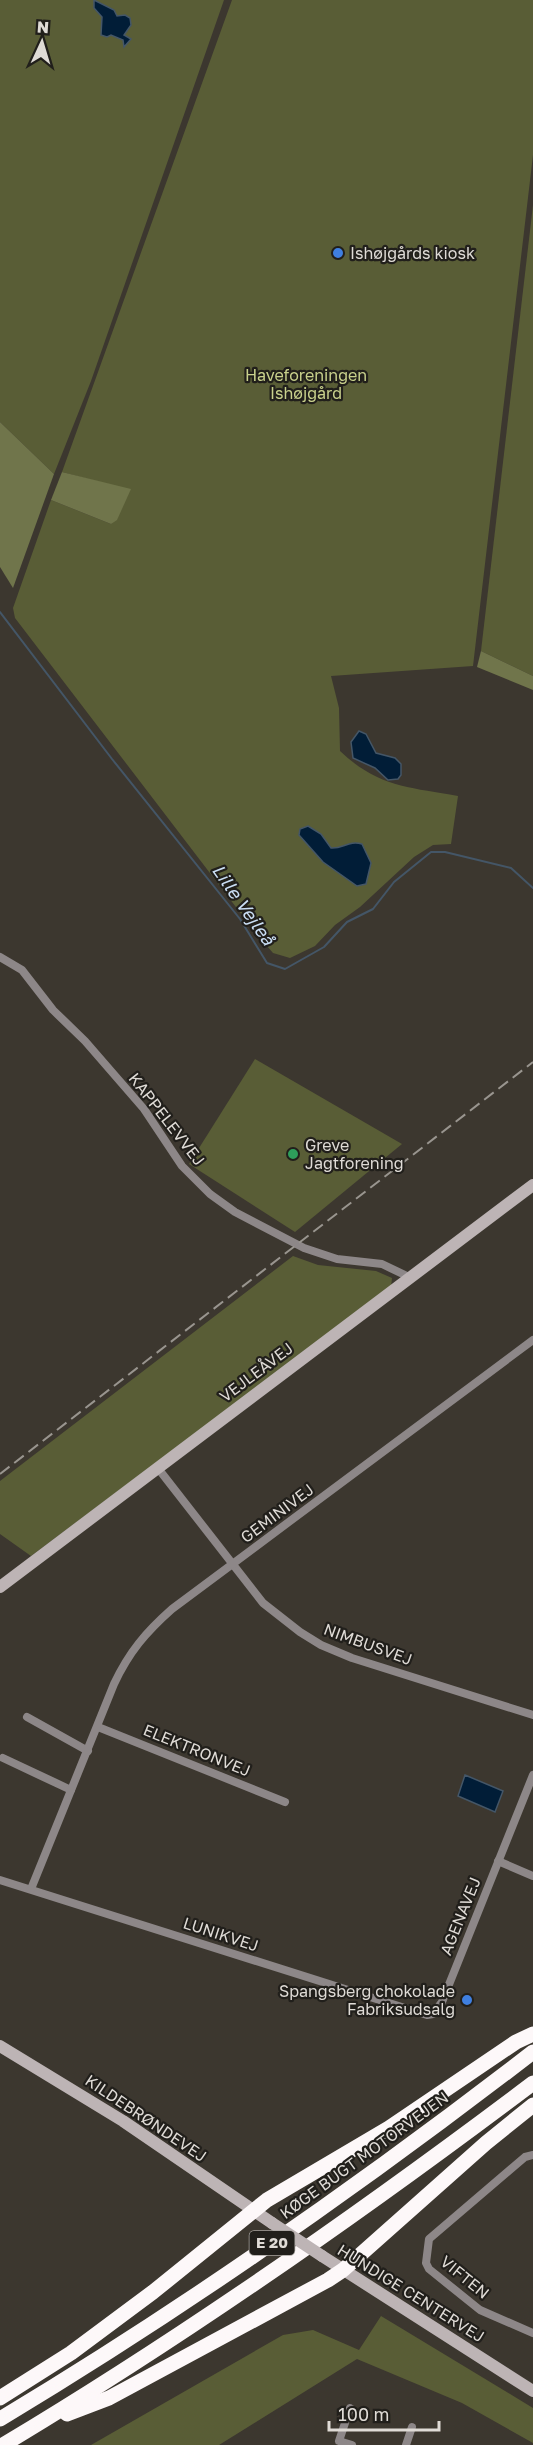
<svg xmlns="http://www.w3.org/2000/svg" width="533" height="2445" viewBox="0 0 533 2445" font-family="'Golos Text',sans-serif">
<style>
.green{fill:#595d36}
.forest{fill:#70754b}
.water{fill:#011d37;stroke:#445667;stroke-width:1.5}
.lines{fill:none;stroke-linecap:round;stroke-linejoin:round}
.stream{stroke:#445667;stroke-width:2}
.street{stroke:#8d8788;stroke-width:8}
.secondary{stroke:#bdb4b5;stroke-width:12}
.highway{stroke:#fdf8f9;stroke-width:15}
.rail{stroke:#99958f;stroke-width:2;stroke-dasharray:12 6;stroke-linecap:butt}
.secondary-bridge{stroke:#bdb4b5;stroke-width:12}
.shop-dot{fill:#3f7fe0;stroke:#211f1b;stroke-width:2}
.leisure-dot{fill:#2e9e5b;stroke:#211f1b;stroke-width:2}
.labels{text-anchor:middle;stroke-width:4.5;stroke-linejoin:round;paint-order:stroke}
.shield{fill:#211f1b;stroke:#a6a39e;stroke-width:1.5}
.shield-label{font-size:15px;font-weight:bold;fill:#dfdbd6}
.poi-label{font-size:16px;fill:#dfdbd6;stroke:#211f1b;text-anchor:start}
.park-label{font-size:16px;fill:#c9d18c;stroke:#211f1b}
.street-label{font-size:16px;fill:#dfdbd6;stroke:#211f1b}
.water-label{font-size:18px;font-style:italic;fill:#cadef4;stroke:#211f1b}
</style>
<rect width="100%" height="100%" fill="#3c372f"/>
<g class="green">
<polygon points="0,0 224,0 91,381 54,474 0,422"/>
<path d="M232,0H533V155L473,666L331,676L339,708L340,751C378,787 408,787 458,796L451,844L433,845L414,857L360,907L335,925L315,946L290,958L273,953L255,932L15,618L13,608L51,500L111,524L130,490L62,472Z"/>
<polygon points="533,205 533,676 481,651"/>
<polygon points="255,1059 402,1144 295,1232 189,1164"/>
<polygon points="293,1256 318,1265 376,1271 392,1278 391,1287 31,1556 0,1534 0,1481"/>
<polygon points="381,2316 533,2408 533,2443 462,2403 357,2359 219,2445 91,2445 283,2335 313,2330 359,2350"/>
</g>
<g class="forest">
<polygon points="0,422 54,474 13,588 0,567"/>
<polygon points="62,472 131,489 117,520 111,524 51,500"/>
<polygon points="481,651 533,676 533,690 477,667"/>
</g>
<g class="water">
<polygon points="94,0 114,10 117,16 125,15 130,18 131,25 124,35 131,39 124,47 123,40 111,35 107,37 101,35 102,17 94,8"/>
<polygon points="359,731 366,734 376,753 395,758 401,764 401,775 398,779 388,780 375,768 353,758 351,742"/>
<path d="M308,826L321,834L331,848C343,849 349,840 362,844L371,863L366,884L357,886L323,862L299,835L300,829Z"/>
<polygon points="465,1775 503,1791 495,1812 458,1796"/>
</g>
<g class="lines">
<polyline class="stream" points="0,612 112,759 240,919 267,963 285,969 324,947 347,922 373,909 394,882 431,852 445,852 511,868 533,888"/>
<g class="street">
<polyline points="0,957 22,970 53,1010 85,1041 144,1109 182,1166 210,1194 235,1212 304,1248 337,1259 382,1264 409,1277"/>
<polyline points="157,1467 263,1603 300,1632 321,1645 352,1658 533,1715"/>
<polyline points="27,1717 88,1751"/>
<polyline points="98,1727 285,1802"/>
<polyline points="3,1758 71,1790"/>
<polyline points="498,1861 533,1876"/>
<polyline points="0,1880 427,2015 433,2014 442,2002 533,1775"/>
<path d="M31,1889L114,1684C129,1652 146,1632 172,1609L533,1340"/>
<polyline points="533,2155 525,2157 429,2239 426,2263 429,2269 480,2310 533,2333"/>
<polyline points="350,2408 339,2441 352,2445"/>
<polyline points="406,2445 412,2427"/>
</g>
<g class="secondary">
<polyline points="0,1587 533,1185"/>
<polyline points="0,2046 123,2121 272,2223"/>
<polyline points="322,2256 533,2391"/>
</g>
<g class="highway">
<polyline points="0,2398 71,2353 153,2292 267,2200 389,2128 516,2042 533,2034"/>
<polyline points="67,2414 109,2398 328,2280 343,2270 486,2143 533,2105"/>
<path d="M0,2419C185,2308 362,2184 533,2052"/>
<path d="M3,2445C187,2335 362,2212 533,2083"/>
</g>
<polyline class="rail" points="0,1474 533,1062"/>
<polyline class="secondary-bridge" points="272,2223 322,2256"/>
</g>
<g class="shop-dot">
<circle cx="338" cy="253" r="6"/>
<circle cx="467" cy="2000" r="6"/>
</g>
<circle class="leisure-dot" cx="293" cy="1154" r="6"/>
<g class="labels">
<rect class="shield" x="249.5" y="2231" width="45" height="24" rx="4.5"/>
<g class="shield-label">
<text x="272" y="2248">E 20</text>
</g>
<g class="poi-label">
<text x="350" y="259">Ishøjgårds kiosk</text>
<text x="305" y="1151">Greve<tspan x="305" dy="18">Jagtforening</tspan></text>
<text x="455" y="1997" text-anchor="end">Spangsberg chokolade<tspan x="455" dy="18">Fabriksudsalg</tspan></text>
</g>
<g class="park-label">
<text x="306" y="381">Haveforeningen<tspan x="306" dy="18">Ishøjgård</tspan></text>
</g>
<g class="street-label">
<text transform="translate(167 1119) rotate(52)" y="6">KAPPELEVVEJ</text>
<text transform="translate(256 1372) rotate(-37)" y="6">VEJLEÅVEJ</text>
<text transform="translate(277 1513) rotate(-37)" y="6">GEMINIVEJ</text>
<text transform="translate(368 1644) rotate(20)" y="6">NIMBUSVEJ</text>
<text transform="translate(197 1750) rotate(22)" y="6">ELEKTRONVEJ</text>
<text transform="translate(460 1916) rotate(-68)" y="6">AGENAVEJ</text>
<text transform="translate(221 1934) rotate(18)" y="6">LUNIKVEJ</text>
<text transform="translate(146 2118) rotate(34)" y="6">KILDEBRØNDEVEJ</text>
<text transform="translate(364 2155) rotate(-36)" y="6">KØGE BUGT MOTORVEJEN</text>
<text transform="translate(465 2277) rotate(39)" y="6">VIFTEN</text>
<text transform="translate(411 2293) rotate(32)" y="6">HUNDIGE CENTERVEJ</text>
</g>
<g class="water-label">
<text transform="translate(243 905) rotate(55)" y="6">Lille Vejleå</text>
</g>
</g>
<g transform="translate(42 42) rotate(4)" stroke="#211f1b" stroke-width="4.5" paint-order="stroke">
<path d="M0-4.5L10 22L0 15L-10 22Z" fill="#dfdbd6"/>
<text y="-9" font-size="16" font-weight="bold" text-anchor="middle" fill="#dfdbd6">N</text>
</g>
<path d="M329 2421v9h110v-9" fill="none" stroke="#dfdbd6" stroke-width="3"/>
<text x="338" y="2421" font-size="18" fill="#dfdbd6" stroke="#211f1b" stroke-width="4.5" paint-order="stroke">100 m</text>
</svg>
